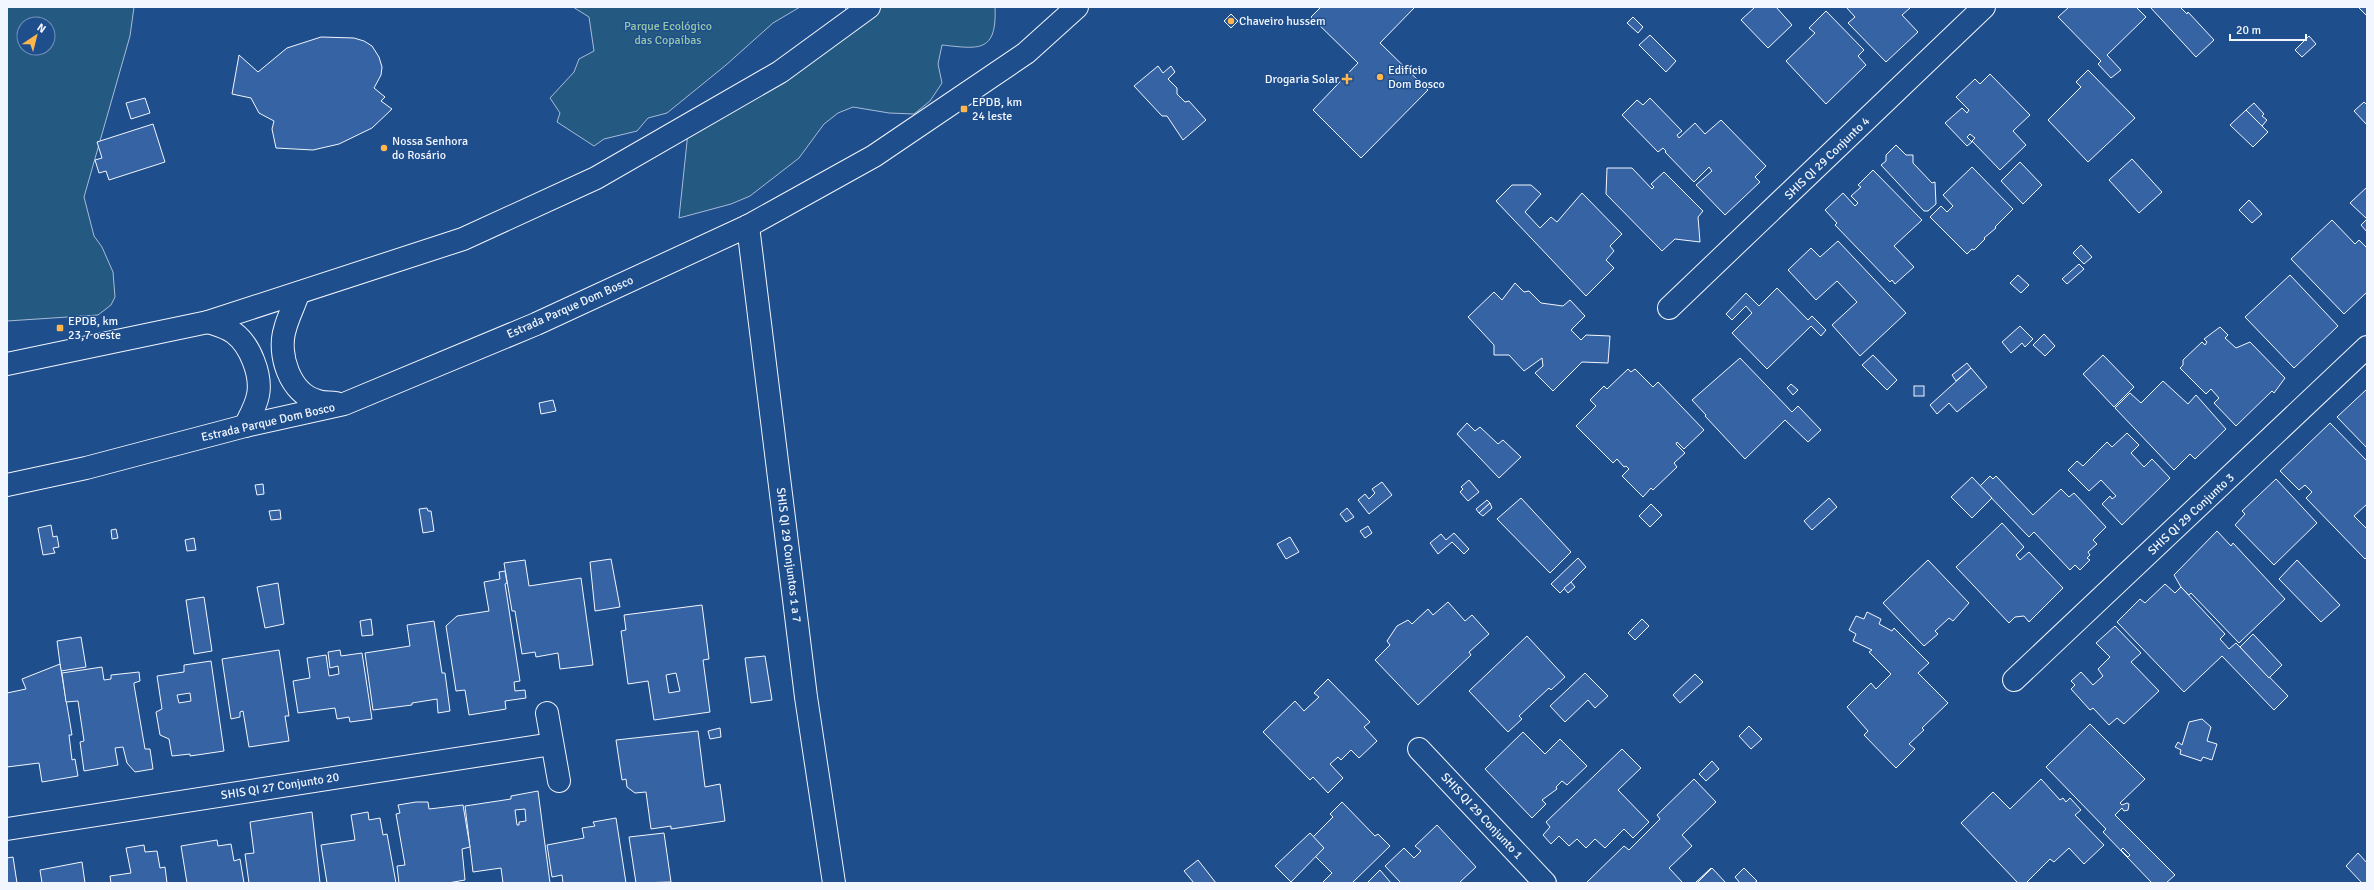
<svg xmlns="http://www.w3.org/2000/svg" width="2374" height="890" viewBox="0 0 2374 890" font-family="Signika,sans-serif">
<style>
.green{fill:#245a82;stroke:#a8bbd7;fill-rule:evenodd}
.building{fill:#3563a3;stroke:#f2f6ff;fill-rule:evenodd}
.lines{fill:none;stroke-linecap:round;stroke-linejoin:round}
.street-casing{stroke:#f2f6ff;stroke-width:24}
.primary-casing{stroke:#f2f6ff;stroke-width:24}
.street{stroke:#1f4e8c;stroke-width:22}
.primary{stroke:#1f4e8c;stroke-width:22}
.poi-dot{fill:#ffb74d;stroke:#1f4e8c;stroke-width:1.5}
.labels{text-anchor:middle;stroke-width:3;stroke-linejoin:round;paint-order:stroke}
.poi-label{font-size:12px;fill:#f2f6ff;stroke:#1f4e8c;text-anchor:start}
.park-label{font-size:12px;fill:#97c8a6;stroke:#1f4e8c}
.street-label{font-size:12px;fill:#f2f6ff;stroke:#1f4e8c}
</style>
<rect width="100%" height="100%" fill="#1f4e8c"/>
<g class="green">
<path d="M7,7H134L130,36L84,197L94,236L102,247L113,272L115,297L111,305L98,315L7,321ZM24,24H48V48H24Z"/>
<polygon points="573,7 800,7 773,23 726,65 667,113 648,118 637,131 604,139 594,146 557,122 560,113 550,98 574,72 579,59 594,51 589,17"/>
<path d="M845,7H995C997,53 979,49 942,45L938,64L942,83L930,101L914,114L889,113L853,107L838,113L824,124L799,158L750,196L731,204L679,218L688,132L848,17Z"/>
</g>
<g class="building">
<polygon points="1321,7 1415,7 1380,43 1428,90 1361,158 1313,110 1358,63 1311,17"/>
<polygon points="1755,7 1776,7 1792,25 1768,48 1741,20"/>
<polygon points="1846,7 1909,7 1910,8 1902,15 1918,32 1886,62 1848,23 1855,17"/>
<polygon points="2069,7 2136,7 2146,17 2107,55 2121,70 2111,78 2098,64 2101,61 2058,17"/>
<polygon points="2150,7 2180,7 2187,14 2188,12 2214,40 2196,57"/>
<polygon points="2358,7 2367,7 2367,16"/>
<polygon points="1826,11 1864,50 1858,56 1866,65 1826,104 1786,61 1815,33 1809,28"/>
<polygon points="1231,14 1238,21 1231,28 1224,21"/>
<polygon points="1633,17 1643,27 1638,33 1627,23"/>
<polygon points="1650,35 1676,61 1666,72 1639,45"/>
<polygon points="2309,36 2316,44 2302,57 2295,50"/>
<polygon points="321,37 354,38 364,41 372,46 379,57 382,67 381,75 374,88 385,97 381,101 392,109 372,128 339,144 313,150 276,148 272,129 274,121 259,113 251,98 232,94 239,55 258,72 287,48"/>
<polygon points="1158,66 1163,73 1171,66 1175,72 1168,79 1177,88 1177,94 1185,102 1189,101 1206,120 1183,140 1167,116 1162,116 1134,86"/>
<polygon points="2088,70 2135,118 2088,162 2048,120 2081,87 2076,82"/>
<polygon points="1990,74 2030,115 2013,131 2026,145 2000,170 1972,141 1975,138 1970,134 1967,137 1972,142 1967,146 1945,123 1962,108 1967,113 1969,110 1956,97 1975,79 1980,84"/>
<polygon points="145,98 150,113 131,119 126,103"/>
<polygon points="1650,98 1682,131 1677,135 1679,138 1695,123 1705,134 1721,120 1766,166 1755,177 1760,182 1725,215 1696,185 1712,171 1709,167 1694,182 1665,152 1666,151 1663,148 1658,152 1622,115 1637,100 1643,105"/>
<polygon points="2364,102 2367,105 2367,125 2354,111"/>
<polygon points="2254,103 2264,114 2262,116 2267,120 2262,126 2246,110"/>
<polygon points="2246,110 2268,132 2253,147 2230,125"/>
<polygon points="153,124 165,162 109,180 106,171 99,173 95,160 102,158 97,142"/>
<polygon points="1896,145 1906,155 1913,155 1913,163 1932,183 1935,182 1936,204 1928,211 1924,211 1881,165 1886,161 1886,155"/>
<polygon points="2132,159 2162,192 2139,213 2109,180"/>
<polygon points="2020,162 2042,185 2023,204 2001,181"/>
<polygon points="1972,167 2013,209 1995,227 1996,228 1984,238 1985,239 1974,250 1972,249 1967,254 1930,217 1941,206 1947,212 1953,206 1943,195"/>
<polygon points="1607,168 1632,168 1652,189 1654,187 1651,184 1664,172 1703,211 1698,217 1700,242 1675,239 1662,251 1606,194"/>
<polygon points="1873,170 1922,220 1894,246 1914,267 1895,284 1892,280 1890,282 1835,225 1837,223 1825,210 1843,193 1855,206 1858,203 1851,196 1861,187 1858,185"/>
<polygon points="1512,185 1531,185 1541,194 1525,212 1540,228 1551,217 1557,222 1582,193 1622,234 1610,246 1614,251 1606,260 1614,268 1586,296 1496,201"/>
<polygon points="2367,187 2367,232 2361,225 2367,219 2350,203"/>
<polygon points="2249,200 2262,214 2252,223 2239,210"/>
<polygon points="2332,220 2355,244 2359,240 2367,248 2367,292 2344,314 2291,259"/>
<polygon points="1838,241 1906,313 1860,356 1832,325 1857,302 1837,281 1816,300 1788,270 1811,248 1820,257"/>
<polygon points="2081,245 2092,257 2084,264 2073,253"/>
<polygon points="2079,264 2084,269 2067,284 2062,279"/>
<polygon points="2018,275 2029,285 2021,293 2010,283"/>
<polygon points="2290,275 2338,326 2294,368 2245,317"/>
<polygon points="1515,283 1524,292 1529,291 1541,303 1563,306 1570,300 1585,316 1571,330 1581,340 1586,335 1610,336 1608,363 1582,362 1553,391 1535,373 1543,366 1542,358 1524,371 1509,355 1494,355 1494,345 1468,317 1494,292 1502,300"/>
<polygon points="1777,288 1808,320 1812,316 1826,330 1821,336 1811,326 1767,369 1732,333 1752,313 1746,306 1732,320 1726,314 1746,293 1759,306"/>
<polygon points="2020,326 2033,339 2025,347 2022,343 2011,353 2002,342"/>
<polygon points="2220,327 2228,335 2225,338 2236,348 2250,342 2285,378 2274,393 2272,391 2236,426 2214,403 2219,398 2211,389 2206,394 2180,368 2183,365 2183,360 2202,342 2205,345 2207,342 2204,339"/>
<polygon points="2044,334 2055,346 2045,356 2033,345"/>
<polygon points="1873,355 1897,380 1887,390 1862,365"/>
<polygon points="2103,355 2134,387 2114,407 2083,374"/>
<polygon points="1740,358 1792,412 1798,406 1821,430 1808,442 1785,420 1745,459 1705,416 1706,415 1692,400"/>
<polygon points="1967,363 1971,368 1956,381 1952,375"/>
<polygon points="1971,368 1987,387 1957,412 1949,403 1937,414 1930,405"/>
<polygon points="1628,369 1631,372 1635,369 1653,387 1658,382 1704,430 1684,449 1677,442 1676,444 1685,453 1674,463 1677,467 1653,490 1651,488 1643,497 1622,476 1629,469 1626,466 1624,467 1617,459 1613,463 1576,426 1596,406 1590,400 1604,386 1607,389"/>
<polygon points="2163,381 2188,404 2196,395 2226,429 2195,459 2190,454 2174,470 2115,408 2130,393 2141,403"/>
<polygon points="1791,384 1798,390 1793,395 1787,388"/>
<rect x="1914" y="386" width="10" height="10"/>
<polygon points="2367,389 2367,448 2337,417"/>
<polygon points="553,400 556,411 541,414 539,403"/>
<polygon points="1467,423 1475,431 1480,427 1498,444 1503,440 1521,457 1499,478 1457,434"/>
<polygon points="2330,423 2367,461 2367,504 2354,516 2367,529 2367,557 2365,559 2306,498 2312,492 2305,485 2299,490 2280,471"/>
<polygon points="2127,433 2139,445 2131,453 2144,467 2152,459 2170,478 2122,525 2102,504 2110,496 2112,499 2116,496 2101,480 2089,491 2068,470 2077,461 2083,466 2107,442 2112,447"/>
<polygon points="1990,476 1993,479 1996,476 2033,515 2061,489 2069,497 2074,493 2106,527 2093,540 2097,544 2088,552 2090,555 2087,558 2090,560 2080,570 2075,565 2070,570 2034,532 2029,537 1980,486"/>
<polygon points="1972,477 1992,498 1972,518 1951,497"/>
<polygon points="2276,479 2317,523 2274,565 2235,525 2245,514 2242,511"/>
<polygon points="1469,480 1479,492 1468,501 1460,492 1463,489 1461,487"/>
<polygon points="1382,482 1392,495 1369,514 1358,500 1365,494 1369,499 1375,493 1372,489"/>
<polygon points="263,484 264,494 257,495 255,485"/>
<polygon points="1521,498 1571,552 1550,573 1497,519"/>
<polygon points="1829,498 1837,507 1812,530 1804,521"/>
<polygon points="1487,500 1490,503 1479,513 1476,509"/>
<polygon points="1490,503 1492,508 1483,516 1479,513"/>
<polygon points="1651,504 1662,515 1650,527 1639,516"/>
<polygon points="427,508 428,511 431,511 434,531 423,533 419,509"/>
<polygon points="1347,508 1354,517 1346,522 1340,514"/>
<polygon points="280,510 281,519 271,520 269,511"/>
<polygon points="2002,523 2024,547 2016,555 2020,560 2029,552 2063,588 2029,622 2024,616 2015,617 2009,623 1956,567"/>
<polygon points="51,525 53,537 57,536 59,547 53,548 55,553 43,555 38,528"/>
<polygon points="1368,526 1372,533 1365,538 1360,531"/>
<polygon points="116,529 118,538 112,539 111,530"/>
<polygon points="2217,531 2231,546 2233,543 2285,599 2239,643 2191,593 2189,595 2181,587 2174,575"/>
<polygon points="1454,533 1469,549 1464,554 1452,542 1438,554 1430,543 1441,534 1446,540"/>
<polygon points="1290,537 1299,552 1286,559 1277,544"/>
<polygon points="194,538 196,550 187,551 185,540"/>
<polygon points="1578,558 1586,567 1560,593 1551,584"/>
<polygon points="611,559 620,607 595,611 590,562"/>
<polygon points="525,560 529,586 581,578 593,665 560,669 558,653 536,657 535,652 522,654 515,611 512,611 504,563"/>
<polygon points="1928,560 1969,603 1953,621 1949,618 1935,631 1938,634 1924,646 1883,603"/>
<polygon points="2297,560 2340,605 2321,622 2279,579"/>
<polygon points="505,571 507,583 505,584 520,681 514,682 515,691 525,690 526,698 505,701 506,709 469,715 465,690 456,691 446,626 457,616 489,611 484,582 500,579 499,572"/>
<polygon points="1571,582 1575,587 1568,593 1564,588"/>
<polygon points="278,583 284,624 265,628 257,587"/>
<polygon points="2165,584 2175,593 2181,587 2225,634 2220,639 2229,649 2236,643 2288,696 2274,710 2222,656 2184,692 2117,622 2140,599 2145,603"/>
<polygon points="204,597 212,651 194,654 186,600"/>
<polygon points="1448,602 1465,621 1472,615 1489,634 1469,652 1471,655 1418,705 1375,660 1390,645 1387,641 1397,626 1408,620 1412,624 1428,609 1433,615"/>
<path d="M702,605L709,659L703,660L710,712L654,720L648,681L628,684L621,631L626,630L624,615ZM676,673L680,691L669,693L666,675Z"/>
<polygon points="1867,612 1881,619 1879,624 1892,631 1894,628 1929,663 1918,673 1948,703 1922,728 1924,730 1909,744 1915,749 1896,768 1864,735 1868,731 1847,707 1871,683 1876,689 1891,674 1869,652 1872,650 1853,641 1856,634 1849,630 1856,616 1864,619"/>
<polygon points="371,619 373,635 362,636 360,621"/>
<polygon points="1642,619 1649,626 1635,640 1628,633"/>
<polygon points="434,621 442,673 445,673 450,711 438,713 437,699 412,703 412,705 373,710 365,653 410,646 407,625"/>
<polygon points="2115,626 2141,653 2131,662 2159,691 2124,724 2117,718 2109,725 2093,708 2090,710 2071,689 2075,685 2071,681 2081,672 2093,685 2103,676 2098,669 2110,657 2096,643"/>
<polygon points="2253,634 2282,665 2269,678 2240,647"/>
<polygon points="1527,636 1565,677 1551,690 1549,688 1519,716 1522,719 1508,732 1469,691"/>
<polygon points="81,637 86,667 61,671 57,641"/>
<polygon points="279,650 289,716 285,716 289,741 249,747 243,711 240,712 240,717 231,719 222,659"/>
<polygon points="340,650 341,656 362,653 372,719 350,722 349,717 337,719 335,708 298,713 293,681 310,678 307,658 326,655 329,676 339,674 338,666 330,668 328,652"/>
<polygon points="765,656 772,700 751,703 745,658"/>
<path d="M211,661L224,751L190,756V754L172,756L169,739L160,735L156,712L162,709L157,676L184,672V665ZM190,693L191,701L179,703L177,695Z"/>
<polygon points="60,664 72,735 69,735 72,760 75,759 78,776 42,782 39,763 7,767 7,693 26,689 22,679"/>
<polygon points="102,667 104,680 111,679 111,675 139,672 140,681 134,683 134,685 145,749 150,749 153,769 135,772 127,763 123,747 115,748 118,765 84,771 80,742 84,741 78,701 66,702 62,673"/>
<polygon points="1585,673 1608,696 1595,708 1588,700 1565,722 1550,706"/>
<polygon points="1695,674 1703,682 1680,703 1673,695"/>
<polygon points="1328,679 1370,722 1364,727 1377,741 1359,758 1351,750 1341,760 1338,757 1330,764 1343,778 1328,793 1313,777 1310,780 1263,732 1295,701 1304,711 1319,697 1314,693"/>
<polygon points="2202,719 2211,727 2207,741 2217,744 2212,760 2203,757 2201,761 2180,754 2181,750 2175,747 2178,742 2182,745 2189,722"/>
<path d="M2090,724L2145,779L2120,803L2122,805L2127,803L2129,804L2128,810L2124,811L2122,808L2115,815L2175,875L2166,883H2152L2103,832L2106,829L2046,767ZM2123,848L2130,855L2128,857L2121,850Z"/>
<polygon points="1749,726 1762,739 1751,749 1739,736"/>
<polygon points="720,728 721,737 710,739 708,731"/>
<polygon points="698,731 705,787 720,784 725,821 671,829 671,826 651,829 646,792 635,793 627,787 626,779 622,780 616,740"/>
<polygon points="1523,732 1545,754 1560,739 1587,766 1567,785 1562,781 1556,787 1557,789 1542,800 1546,804 1532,818 1485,769"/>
<polygon points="1622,749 1641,768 1618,790 1649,822 1633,838 1624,829 1605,848 1595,839 1586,848 1577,839 1569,846 1559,836 1551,844 1543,835 1550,827 1546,822"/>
<polygon points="1712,761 1719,769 1706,781 1699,774"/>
<polygon points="1694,779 1716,802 1682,835 1692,846 1669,868 1683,883 1586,883 1624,846 1629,850 1660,819 1657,815"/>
<polygon points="2041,779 2060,800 2063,798 2066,802 2070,798 2081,810 2075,815 2104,845 2084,864 2069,848 2054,862 2050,859 2026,883 2018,883 1961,823 1993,792 2010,809"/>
<path d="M538,791L550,883H503L501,868L473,872L465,806L511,799V796ZM525,809L526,821L519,822V825H517L515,810Z"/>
<polygon points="416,802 428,802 429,809 463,805 470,847 462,849 465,880 448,883 399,883 397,866 405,865 396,814 400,813 398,805"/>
<polygon points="1342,802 1375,836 1378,834 1390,846 1352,883 1322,883 1332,873 1315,856 1324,848 1313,837 1333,817 1330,814"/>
<polygon points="312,812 320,883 249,883 245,854 254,853 250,822"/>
<polygon points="368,812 369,820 380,818 383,835 387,834 396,883 327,883 321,845 355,840 351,815"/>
<polygon points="616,818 626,883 563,883 562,875 552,877 547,845 584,838 582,828 595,826 593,822"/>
<polygon points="1437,825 1476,867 1459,883 1401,883 1385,866 1404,848 1414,858 1421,851 1415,846"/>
<polygon points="664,833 671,882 636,883 629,837"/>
<polygon points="1310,833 1324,848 1291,882 1275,866"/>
<polygon points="217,840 218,846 231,844 234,861 240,859 244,883 187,883 181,846"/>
<polygon points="144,845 145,852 157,851 160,868 165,867 167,883 111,883 110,876 131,873 126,848"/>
<polygon points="2358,853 2367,863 2367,883 2362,883 2346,866"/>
<polygon points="13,857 17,883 7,883 7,858"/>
<polygon points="1198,860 1216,883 1194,883 1184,871"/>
<polygon points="82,862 85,883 42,883 40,870"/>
<polygon points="1711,868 1697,883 1695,883"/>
<polygon points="1712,868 1726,883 1697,883"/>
<polygon points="1744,868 1757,881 1754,883 1740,883 1735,877"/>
<polygon points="1380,870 1391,883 1367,883"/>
</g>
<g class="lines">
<g class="street-casing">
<g id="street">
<polyline points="748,226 806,697 834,883"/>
<polyline points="1669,308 1984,7"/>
<polyline points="2014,680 2367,347"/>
<polyline points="547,713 559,781"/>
<polyline points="1419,749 1545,883"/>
<polyline points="7,829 552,744"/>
</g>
</g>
<g class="primary-casing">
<g id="primary">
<path d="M298,294C294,306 288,317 285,329C277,354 290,394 318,401C323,403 330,402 336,403"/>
<path d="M208,322C217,325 226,327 234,333C250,345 262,375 258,395C256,406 250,416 245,426"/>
<polyline points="7,364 208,322 463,239 596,178 780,72 869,7"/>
<polyline points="7,485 86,468 245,426 344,404 536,324 748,226 874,156 1026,53 1077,7"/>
</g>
</g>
<use href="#street" class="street"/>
<use href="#primary" class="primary"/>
</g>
<g class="poi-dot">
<circle cx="1231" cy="21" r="4"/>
<circle cx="1380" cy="77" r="4"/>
<path d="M1345 73h4v4h4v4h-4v4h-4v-4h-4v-4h4z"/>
<rect x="960" y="105" width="8" height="8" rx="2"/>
<circle cx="384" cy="148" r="4"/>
<rect x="56" y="324" width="8" height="8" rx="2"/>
</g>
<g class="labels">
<g class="poi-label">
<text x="1239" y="25">Chaveiro hussem</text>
<text x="1388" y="74">Edifício<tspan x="1388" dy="14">Dom Bosco</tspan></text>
<text x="1339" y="83" text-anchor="end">Drogaria Solar</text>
<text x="972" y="106">EPDB, km<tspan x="972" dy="14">24 leste</tspan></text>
<text x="392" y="145">Nossa Senhora<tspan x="392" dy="14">do Rosário</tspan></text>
<text x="68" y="325">EPDB, km<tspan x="68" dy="14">23,7 oeste</tspan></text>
</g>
<g class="park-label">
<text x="668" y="30">Parque Ecológico<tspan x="668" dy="14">das Copaíbas</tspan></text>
</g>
<g class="street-label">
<text transform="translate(1827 158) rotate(-44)" y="4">SHIS QI 29 Conjunto 4</text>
<text transform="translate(570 307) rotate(-24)" y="4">Estrada Parque Dom Bosco</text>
<text transform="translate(268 422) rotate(-13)" y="4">Estrada Parque Dom Bosco</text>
<text transform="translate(2191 514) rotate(-43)" y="4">SHIS QI 29 Conjunto 3</text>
<text transform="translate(789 555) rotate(83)" y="4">SHIS QI 29 Conjuntos 1 a 7</text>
<text transform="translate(280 786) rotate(-9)" y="4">SHIS QI 27 Conjunto 20</text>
<text transform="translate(1482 816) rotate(47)" y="4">SHIS QI 29 Conjunto 1</text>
</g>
</g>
<rect width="2374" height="890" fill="none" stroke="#f2f6ff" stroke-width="16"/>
<g transform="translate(36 36) rotate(35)"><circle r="19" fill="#1f4e8c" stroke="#7391ba"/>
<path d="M0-3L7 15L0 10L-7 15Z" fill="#ffb74d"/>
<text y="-6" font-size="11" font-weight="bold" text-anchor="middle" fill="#f2f6ff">N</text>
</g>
<path d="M2230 34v6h76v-6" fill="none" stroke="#f2f6ff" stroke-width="2"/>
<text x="2236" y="34" font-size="12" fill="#f2f6ff" stroke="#1f4e8c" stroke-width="3" paint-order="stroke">20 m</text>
</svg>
